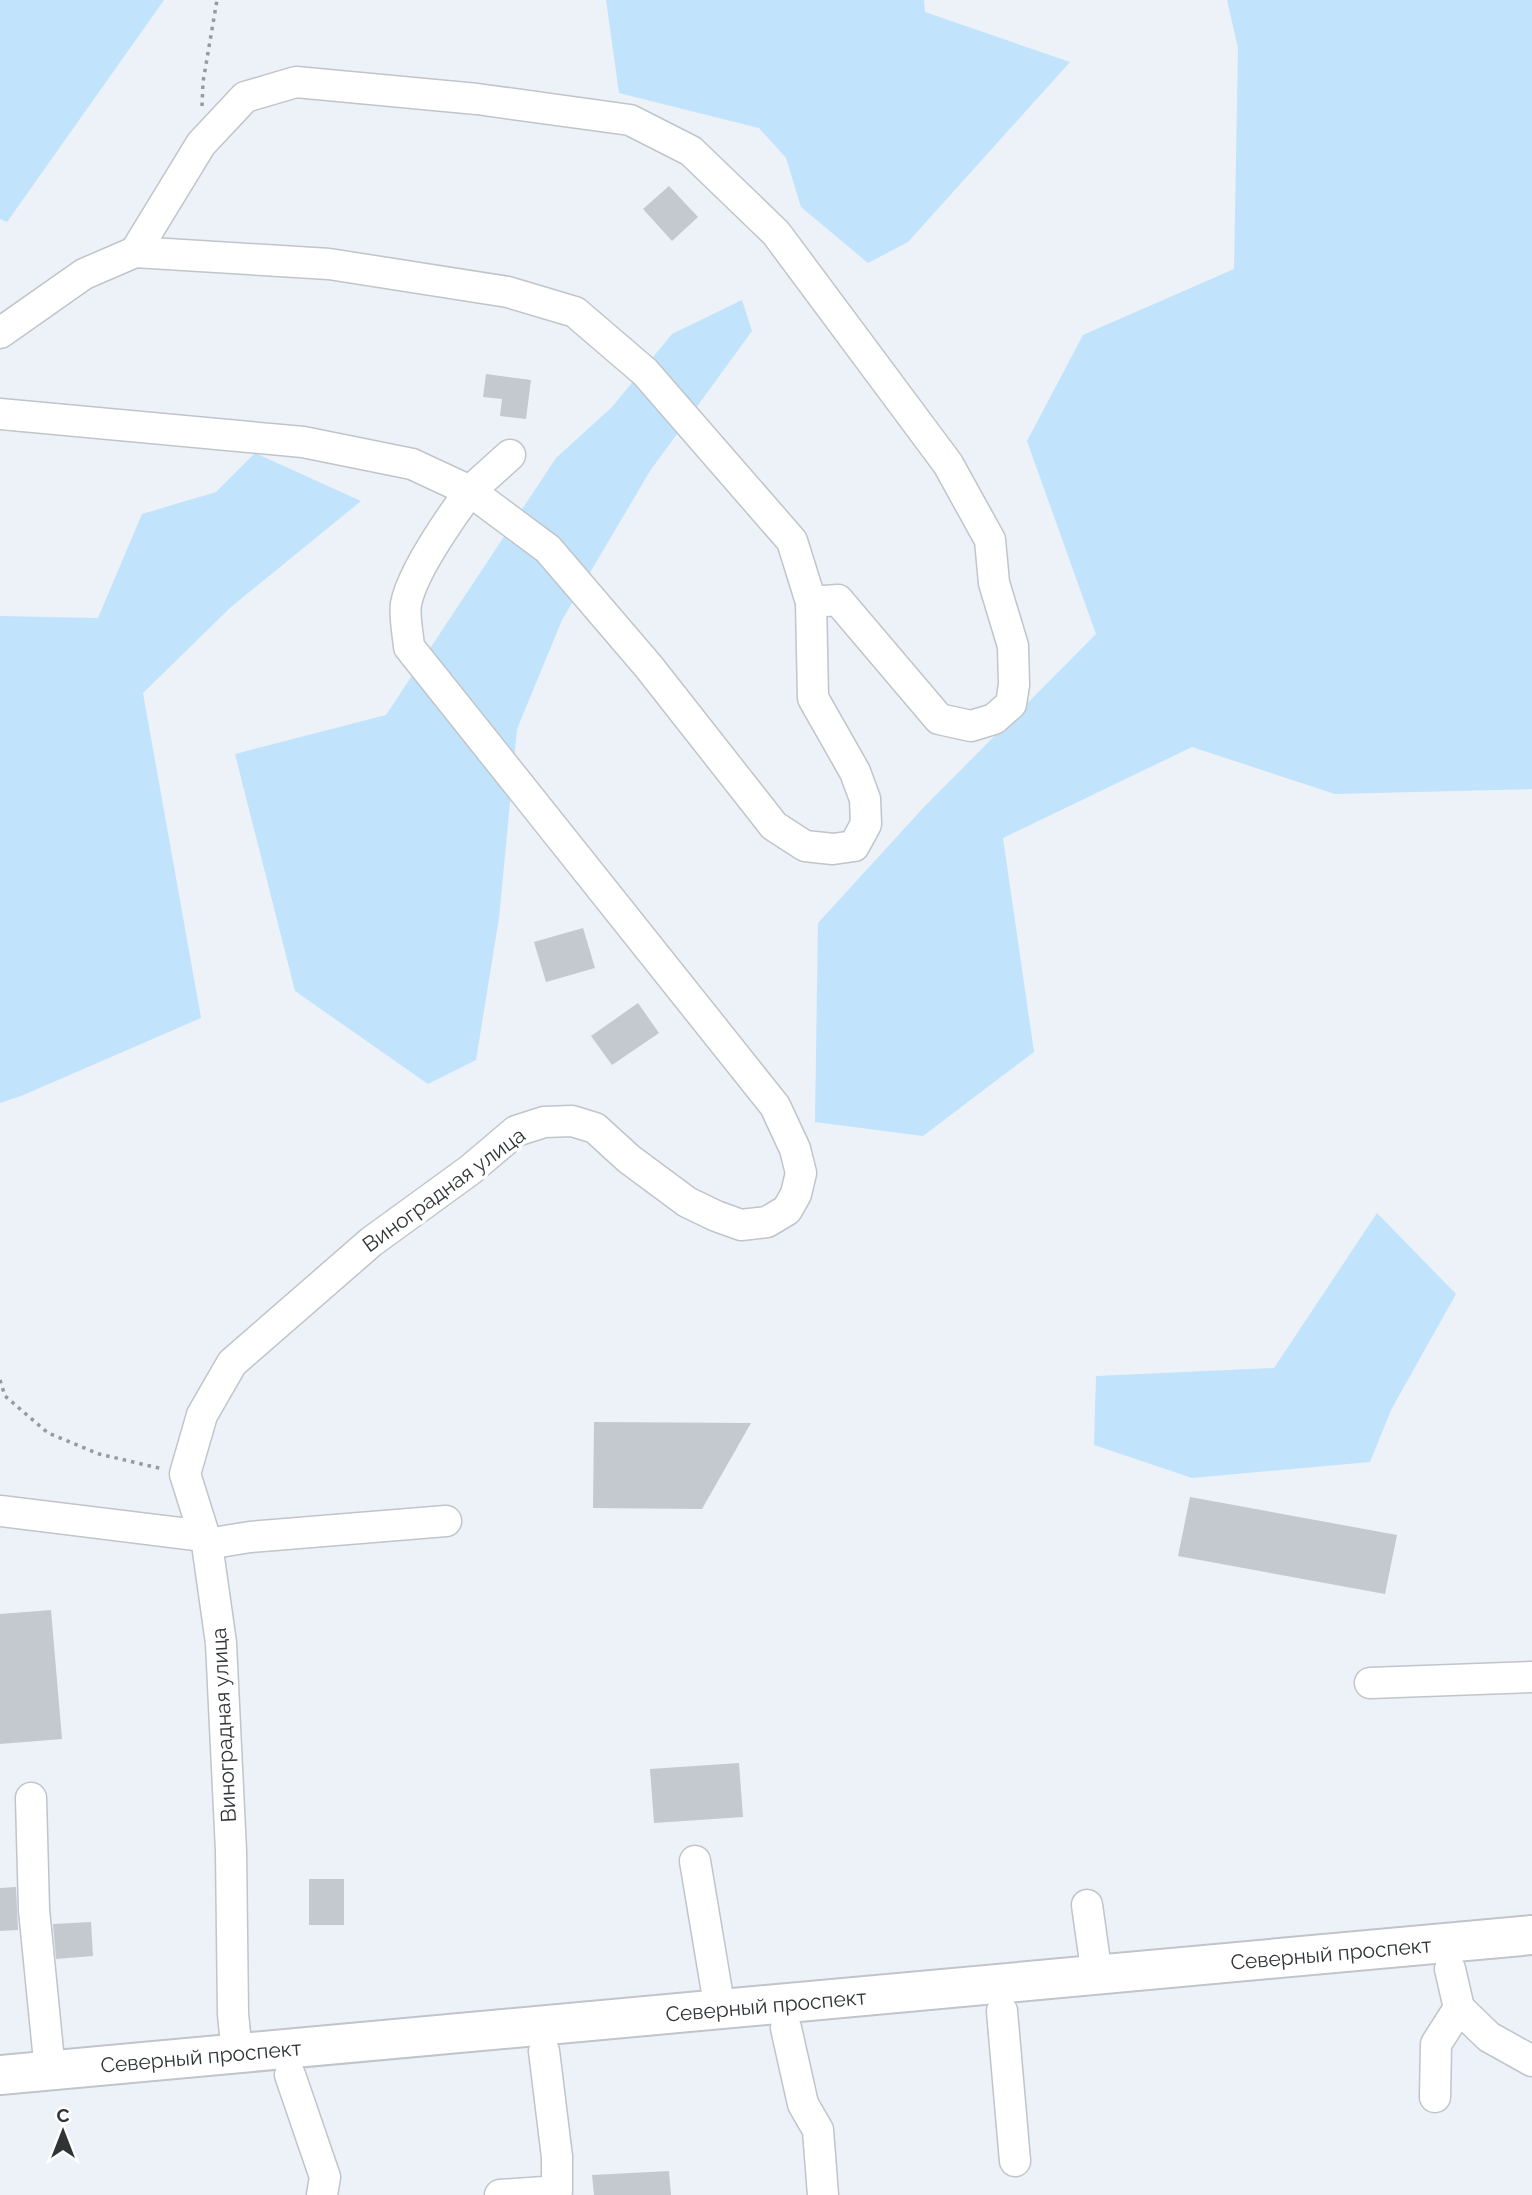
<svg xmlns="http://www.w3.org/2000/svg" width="1532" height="2195" viewBox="0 0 1532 2195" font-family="Raleway,sans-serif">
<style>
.green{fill:#c2e3fc}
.building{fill:#c3c9ce}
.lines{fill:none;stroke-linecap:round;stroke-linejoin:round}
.minor-casing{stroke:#bfc5ca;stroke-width:33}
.major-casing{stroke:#bfc5ca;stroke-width:42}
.path{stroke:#959a9e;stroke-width:3.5;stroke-dasharray:3.5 5;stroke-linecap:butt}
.minor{stroke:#fff;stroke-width:30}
.major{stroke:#fff;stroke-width:38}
.labels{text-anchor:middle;stroke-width:7;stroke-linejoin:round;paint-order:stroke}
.street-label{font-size:21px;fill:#313436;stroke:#fff}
</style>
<rect width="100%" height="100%" fill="#ecf2f8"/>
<g class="green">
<polygon points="0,0 164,0 7,222 0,219"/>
<polygon points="606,0 924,0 925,12 1070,62 908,242 868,263 801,207 786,158 759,128 619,93"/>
<polygon points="1227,0 1532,0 1532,789 1335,794 1192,747 1003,838 1034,1052 923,1136 815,1122 818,923 924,807 1096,634 1027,441 1083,335 1234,269 1238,48"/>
<polygon points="742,300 752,331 650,471 562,620 517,729 499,918 476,1060 428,1084 295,991 235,754 386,715 556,458 612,407 672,334"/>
<polygon points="255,453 361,501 231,607 143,693 201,1018 21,1096 0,1103 0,616 98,618 142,514 216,492"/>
<polygon points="1377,1213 1456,1294 1391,1410 1370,1462 1192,1478 1094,1445 1096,1376 1274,1368"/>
</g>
<g class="building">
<polygon points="669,186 698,217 672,241 643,209"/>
<polygon points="486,374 531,380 526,419 500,416 502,399 483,397"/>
<polygon points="583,928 595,968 546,982 534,942"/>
<polygon points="638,1003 659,1033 612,1065 591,1036"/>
<polygon points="594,1422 751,1423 702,1509 593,1508"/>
<polygon points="1190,1497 1397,1535 1385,1594 1178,1556"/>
<polygon points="51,1610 62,1739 0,1744 0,1614"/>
<polygon points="739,1763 743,1817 654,1823 650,1769"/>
<rect x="309" y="1879" width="35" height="46"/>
<polygon points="16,1887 18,1930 0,1931 0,1888"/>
<polygon points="91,1922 93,1956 56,1959 53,1924"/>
<polygon points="669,2171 671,2195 594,2195 592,2175"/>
</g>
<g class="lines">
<g class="minor-casing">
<g id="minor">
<polyline points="135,252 201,144 245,97 296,82 477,99 630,120 691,151 776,233 948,464 990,540 994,583 1013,646 1014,685 1011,704 994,719 971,726 939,719 838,600 811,602"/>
<polyline points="0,333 84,274 135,252 329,264 508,292 575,312 645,372 792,541 811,602 813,698 855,772 865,799 866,824 854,846 833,849 805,846 774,826 649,667 548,549 470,491 510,455"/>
<path d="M0,414L303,442L412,464L470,491C451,517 412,572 406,604C404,616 408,634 409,647L775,1106L795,1149L801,1173L796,1194L787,1210L767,1222L741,1225L716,1216L687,1202L629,1159L595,1128L572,1121L544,1122L516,1131L470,1170L371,1242L232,1363L202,1415L185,1474L207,1544L221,1643L231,1851L233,2014L237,2054"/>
<polyline points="0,1511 204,1536"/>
<polyline points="207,1544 250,1537 446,1521"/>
<polyline points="1370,1683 1532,1677"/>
<polyline points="31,1798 34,1910 50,2071"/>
<polyline points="695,1861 720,2010"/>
<polyline points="1087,1905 1097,1976"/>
<polyline points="1459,2008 1489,2037 1532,2061"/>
<polyline points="1002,2011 1015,2161"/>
<polyline points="786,2028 803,2104 818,2130 823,2195"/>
<polyline points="290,2075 325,2177 322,2195"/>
<polyline points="1435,2097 1436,2044 1459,2008 1450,1969"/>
<polyline points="500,2195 557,2191 557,2157 544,2051"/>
</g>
</g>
<g class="major-casing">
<polyline id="major" points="0,2075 1532,1935"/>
</g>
<g class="path">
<polyline points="202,106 203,82 217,0"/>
<polyline points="0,1380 5,1396 48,1433 99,1454 163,1469"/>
</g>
<use href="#minor" class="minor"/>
<use href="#major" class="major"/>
</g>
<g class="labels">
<g class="street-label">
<text transform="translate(444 1190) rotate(-36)" y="7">Виноградная улица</text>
<text transform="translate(224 1725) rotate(-93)" y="7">Виноградная улица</text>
<text transform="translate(1331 1954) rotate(-5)" y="7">Северный проспект</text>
<text transform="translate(766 2006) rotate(-5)" y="7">Северный проспект</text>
<text transform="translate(201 2057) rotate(-5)" y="7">Северный проспект</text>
</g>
</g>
<g transform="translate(63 2132)" stroke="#ffffff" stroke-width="5" paint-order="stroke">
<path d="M0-5L12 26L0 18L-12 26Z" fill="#313436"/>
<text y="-10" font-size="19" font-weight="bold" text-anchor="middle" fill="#313436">С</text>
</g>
</svg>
